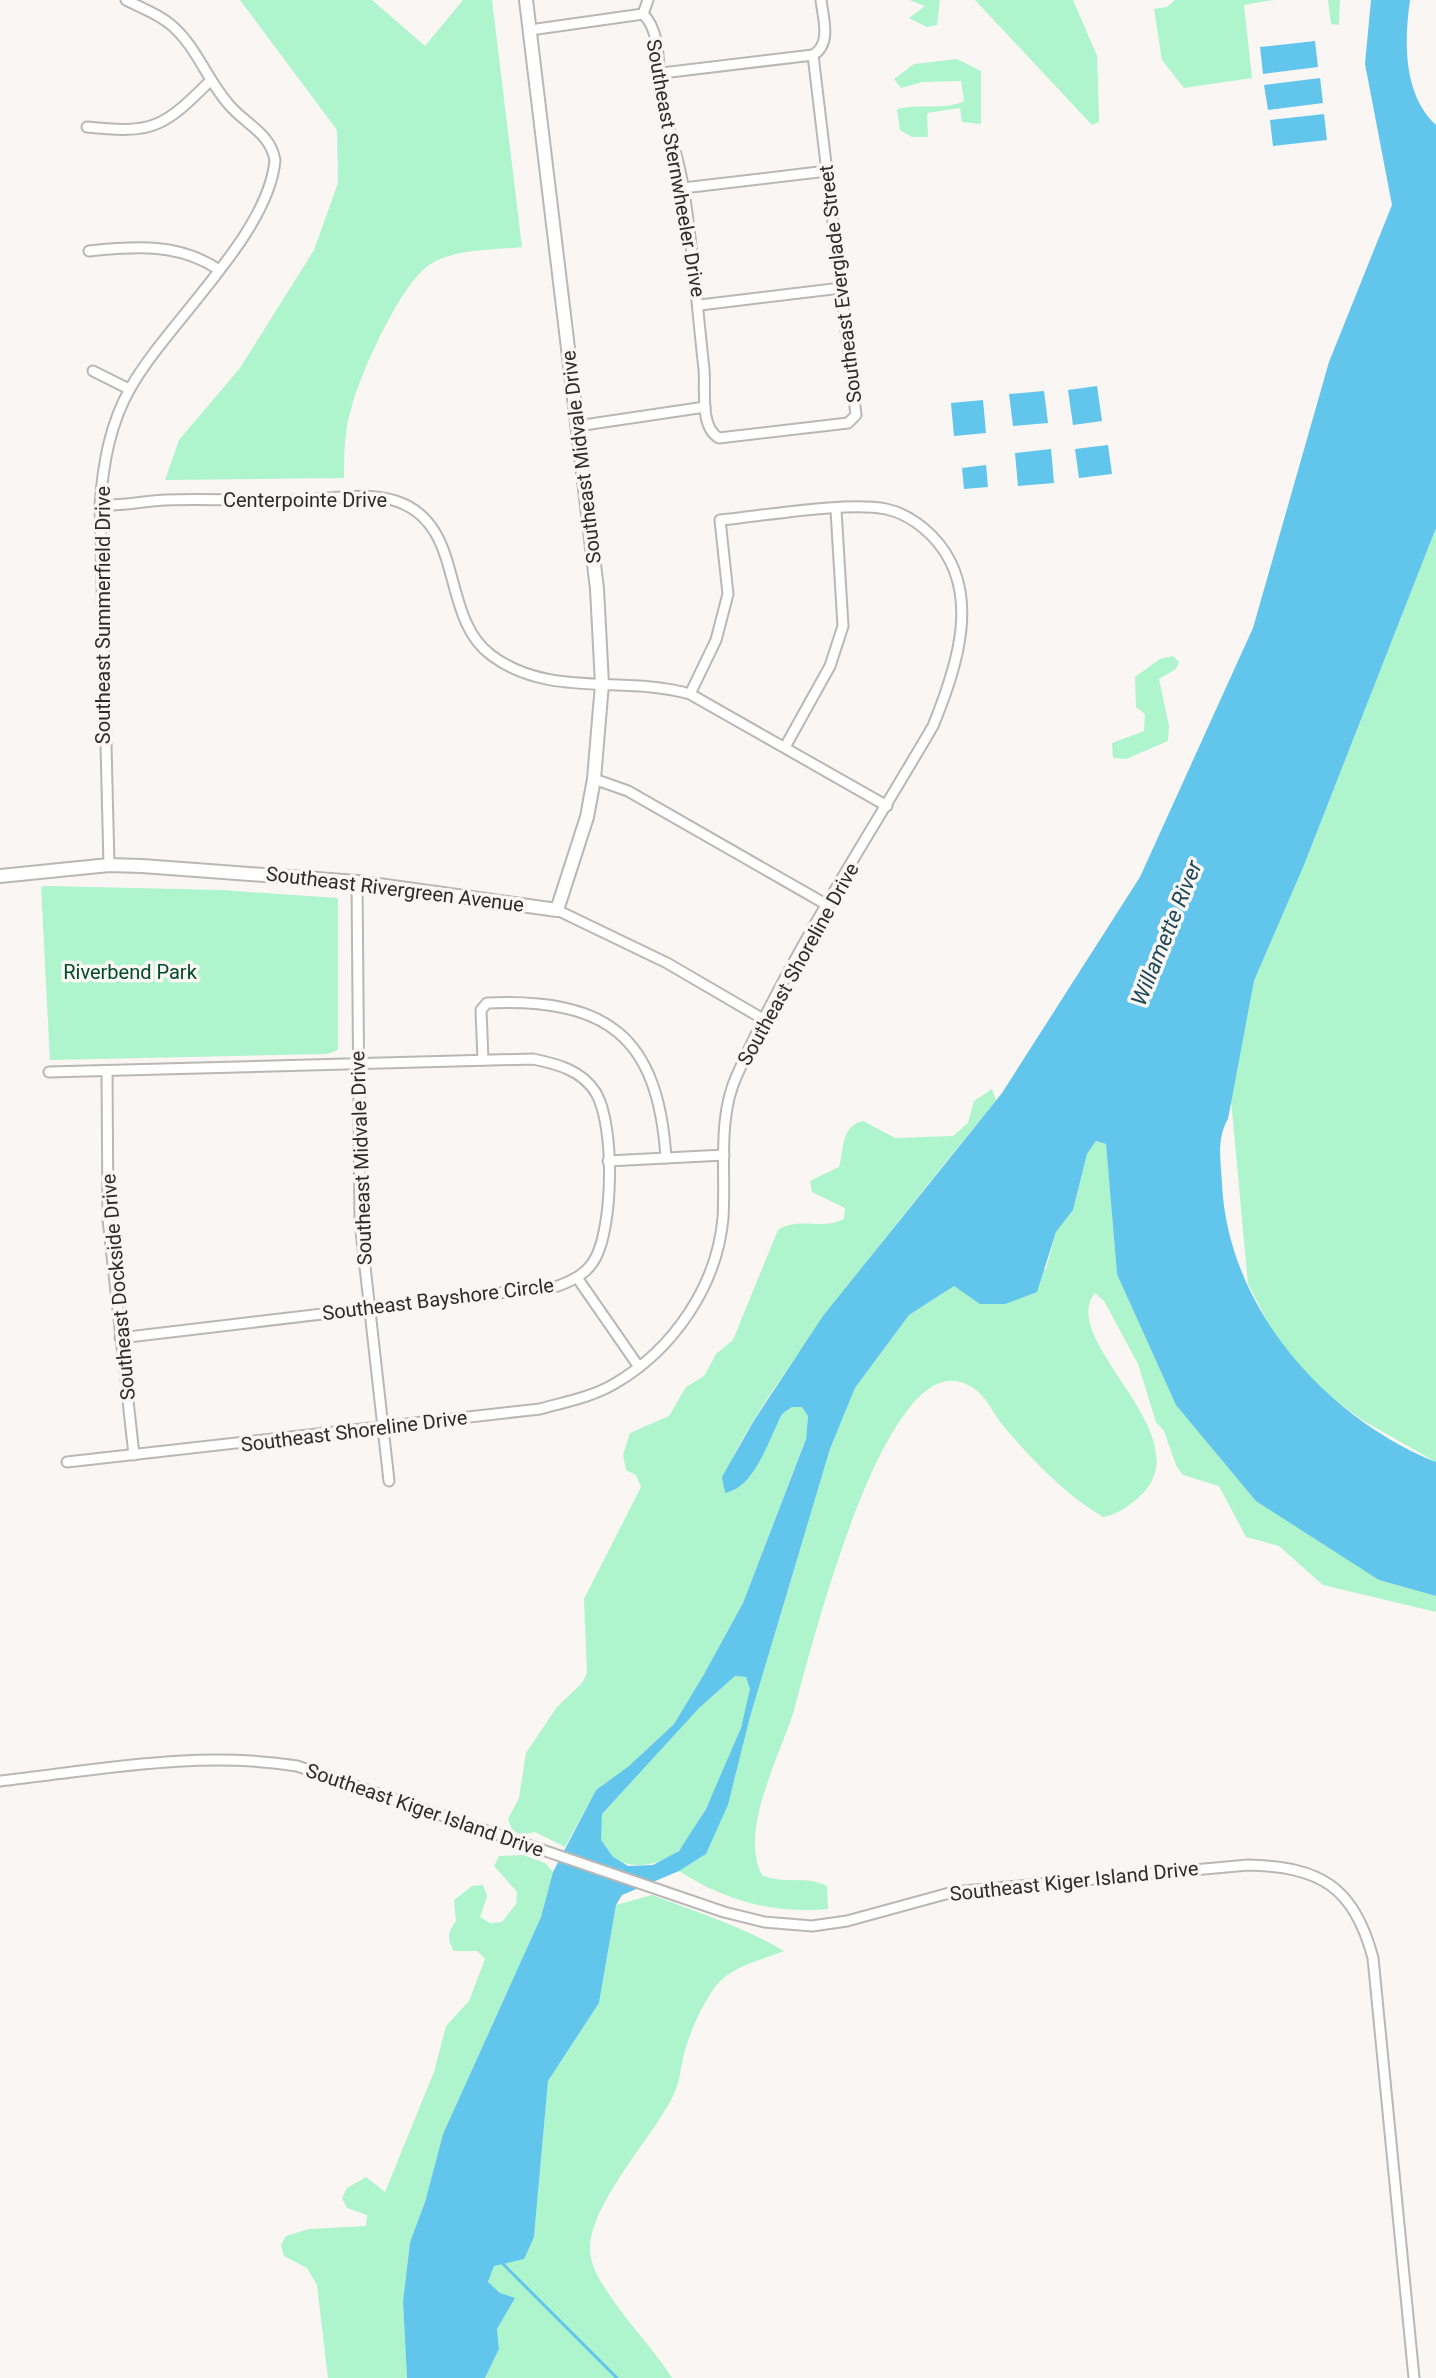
<svg xmlns="http://www.w3.org/2000/svg" width="1436" height="2378" viewBox="0 0 1436 2378" font-family="Roboto,sans-serif">
<style>
.green{fill:#aef4cc}
.water{fill:#61c5ec;fill-rule:evenodd}
.lines{fill:none;stroke-linecap:round;stroke-linejoin:round}
.stream{stroke:#61c5ec;stroke-width:3}
.street-casing{stroke:#bab7b4;stroke-width:13}
.secondary-casing{stroke:#bab7b4;stroke-width:16}
.street{stroke:#fff;stroke-width:9}
.secondary{stroke:#fff;stroke-width:12}
.labels{text-anchor:middle;stroke-width:7;stroke-linejoin:round;paint-order:stroke}
.street-label{font-size:20px;fill:#2d2c2a;stroke:#faf6f3}
.park-label{font-size:20px;fill:#014b2d;stroke:#faf6f3}
.water-label{font-size:22px;font-style:italic;fill:#1d4859;stroke:#faf6f3}
</style>
<rect width="100%" height="100%" fill="#faf6f3"/>
<g class="green">
<path d="M240,0H372L425,46L463,0H492L522,247C494,250 456,249 432,263C402,280 361,372 352,406C344,430 344,453 344,478L165,480L179,440L240,368L314,250L338,183L337,130Z"/>
<polygon points="909,0 940,0 937,25 927,27 909,18 925,6"/>
<polygon points="975,0 1073,0 1097,56 1099,122 1092,125"/>
<polygon points="1175,0 1274,0 1244,5 1252,78 1184,88 1162,60 1154,9 1167,7"/>
<polygon points="1328,0 1340,0 1339,25 1331,24"/>
<path d="M957,59L981,71V124L962,122L960,108L927,113L928,137H912L900,130L897,109C920,103 943,111 964,101L961,81L923,82L901,88L894,79L914,64Z"/>
<polygon points="1436,528 1436,1462 1362,1420 1311,1382 1276,1338 1248,1284 1231,1100 1254,981 1304,865"/>
<polygon points="1173,656 1179,662 1176,669 1159,679 1169,726 1168,741 1126,759 1113,758 1112,743 1144,731 1145,714 1136,707 1135,677 1160,659"/>
<polygon points="46,886 221,890 338,898 338,1050 327,1054 50,1060 41,887"/>
<path d="M992,1089L996,1100C957,1150 705,1450 725,1493C755,1488 769,1439 782,1414L792,1407H802L808,1416L806,1438L743,1603L703,1676L674,1724L629,1766L596,1790L565,1847L535,1832L522,1835L512,1830L508,1819L519,1798L526,1753L557,1707L582,1683L587,1673L584,1599L641,1487L636,1475L626,1470L623,1455L630,1433L669,1416L686,1387L704,1376L716,1354L733,1340L778,1230C800,1216 821,1231 844,1219L845,1208L812,1192L810,1181L839,1167C845,1147 840,1127 863,1121L895,1138L953,1136L968,1123L974,1101Z"/>
<path d="M1096,1141L1106,1144L1117,1274L1379,1580L1436,1596V1612L1323,1585L1279,1546L1246,1537L1219,1486L1183,1475L1176,1465L1164,1431L1156,1422L1138,1364L1104,1301L1095,1293C1056,1341 1205,1436 1140,1496C1128,1507 1118,1514 1103,1517C1063,1493 1031,1459 1001,1423C993,1413 987,1398 976,1390C968,1384 958,1380 948,1381C876,1389 812,1645 795,1707C782,1752 738,1830 762,1875C783,1885 807,1875 827,1886L828,1909C773,1914 726,1901 679,1871L706,1854L728,1805L750,1717L830,1449L855,1388L909,1315L954,1286L964,1292L1046,1269L1056,1232L1073,1210L1087,1154Z"/>
<path d="M735,1676L746,1677C747,1681 750,1684 750,1689C752,1715 699,1833 678,1851C657,1869 610,1874 601,1839C600,1832 602,1822 602,1814L699,1707Z"/>
<path d="M523,1855L545,1863L553,1872L541,1917L443,2134L425,2202L410,2242L403,2302L407,2378H328L317,2285L307,2268L284,2256L281,2245L286,2236L309,2229L366,2226L367,2215L347,2208L342,2198L347,2188L366,2177L385,2192L434,2072L446,2026L469,2001L485,1959L477,1951H454C447,1939 447,1933 456,1921L454,1900L472,1886L483,1885L487,1896L480,1917L490,1923L502,1922L516,1904L517,1892L494,1866L499,1856Z"/>
<path d="M652,1895C698,1913 742,1926 784,1951C762,1960 730,1966 715,1987C703,2004 692,2027 686,2047C681,2062 681,2079 674,2094C654,2137 581,2212 591,2258C598,2292 652,2345 672,2378H485L499,2349L497,2329L514,2299L500,2293L488,2283L494,2266L534,2237L548,2081L599,2003L616,1905Z"/>
</g>
<g class="water">
<path d="M1371,0H1410C1404,41 1403,95 1436,125V528L1304,865L1254,981L1228,1119C1216,1139 1221,1162 1222,1184C1228,1308 1325,1417 1436,1462V1596L1379,1580L1256,1501L1176,1405L1117,1274L1106,1144L1096,1141L1087,1154L1073,1210L1056,1232L1037,1292L1005,1304H980L954,1286L909,1315L855,1388L830,1449L750,1717L728,1805L706,1854L679,1871L622,1895L616,1905L599,2003L548,2081L534,2237L524,2259L494,2266L488,2282L500,2293L515,2298L497,2329L499,2349L485,2378H407L403,2302L410,2242L425,2202L443,2134L541,1917L553,1872L596,1790L629,1766L674,1724L703,1676L743,1603L806,1439L808,1416L802,1407H792L782,1414C769,1439 755,1488 725,1493L722,1477L753,1422L823,1316L1002,1093L1140,877L1253,628L1329,362L1392,205L1365,64ZM735,1676L746,1677L750,1689L741,1728L706,1809L679,1851L653,1865L628,1866L613,1857L601,1840L602,1814L699,1708Z"/>
<polygon points="1315,41 1318,67 1263,74 1260,47"/>
<polygon points="1320,78 1323,103 1268,110 1264,85"/>
<polygon points="1324,114 1327,140 1273,146 1270,120"/>
<polygon points="1097,386 1102,421 1073,425 1068,390"/>
<polygon points="1044,391 1048,423 1013,426 1009,394"/>
<polygon points="983,400 986,433 954,436 951,403"/>
<polygon points="1108,445 1112,474 1079,478 1075,449"/>
<polygon points="1051,449 1054,483 1018,486 1015,453"/>
<polygon points="986,465 988,487 964,489 962,468"/>
</g>
<g class="lines">
<polyline class="stream" points="501,2262 617,2378"/>
<g class="street-casing">
<g id="street">
<path d="M643,14C663,33 657,73 661,96C667,126 678,155 683,186C693,247 697,308 704,369C706,388 699,427 719,438L848,423L856,415L813,55"/>
<polyline points="643,14 648,0"/>
<polyline points="530,30 643,14"/>
<path d="M662,73L813,55C832,44 823,18 821,0"/>
<path d="M87,127C153,134 163,128 210,81"/>
<polyline points="683,188 827,171"/>
<path d="M89,251C136,246 180,243 219,270"/>
<polyline points="700,305 841,288"/>
<polyline points="93,371 129,389"/>
<polyline points="577,426 705,407"/>
<path d="M100,505C122,506 144,501 166,500C212,498 259,502 306,500C334,498 369,492 396,501C466,524 439,616 491,655C549,699 624,675 690,694L887,806"/>
<polyline points="785,747 830,666 843,626 836,510"/>
<polyline points="594,779 628,791 829,906"/>
<path d="M109,865L100,505C103,464 110,423 131,387C168,322 269,234 275,160C270,134 249,126 232,108C207,82 198,47 170,24C157,13 141,8 126,0"/>
<polyline points="357,882 360,1222 389,1481"/>
<polyline points="557,910 667,963 763,1019"/>
<path d="M483,1060L481,1010L487,1003C606,998 658,1035 666,1158"/>
<polyline points="107,1071 108,1219 134,1455"/>
<path d="M49,1072L533,1059C557,1064 582,1070 596,1093C615,1126 613,1224 596,1257C588,1273 574,1280 558,1286L120,1338"/>
<polyline points="608,1161 724,1155"/>
<polyline points="578,1279 639,1367"/>
<path d="M67,1462L540,1409C565,1402 592,1397 614,1384C673,1350 717,1286 723,1218C726,1171 717,1118 737,1075C791,954 866,841 933,726C957,667 984,589 932,536C919,523 905,513 886,509C848,501 763,516 720,520L728,594L716,640L690,694"/>
<path d="M0,1781C98,1770 199,1750 297,1766L724,1912L764,1922L812,1926L847,1921L953,1892L1248,1865C1320,1867 1354,1886 1373,1958L1414,2378"/>
</g>
</g>
<g class="secondary-casing">
<polyline id="secondary" points="0,876 109,865 142,866 357,882 557,910 587,817 594,779 602,684 597,589 526,0"/>
</g>
<use href="#street" class="street"/>
<use href="#secondary" class="secondary"/>
</g>
<g class="labels">
<g class="street-label">
<text transform="translate(676 168) rotate(80)" y="7">Southeast Sternwheeler Drive</text>
<text transform="translate(840 284) rotate(-97)" y="7">Southeast Everglade Street</text>
<text transform="translate(581 457) rotate(-97)" y="7">Southeast Midvale Drive</text>
<text x="305" y="507">Centerpointe Drive</text>
<text transform="translate(103 615) rotate(-90)" y="7">Southeast Summerfield Drive</text>
<text transform="translate(395 889) rotate(7)" y="7">Southeast Rivergreen Avenue</text>
<text transform="translate(798 964) rotate(-61)" y="7">Southeast Shoreline Drive</text>
<text transform="translate(361 1158) rotate(-92)" y="7">Southeast Midvale Drive</text>
<text transform="translate(118 1287) rotate(-95)" y="7">Southeast Dockside Drive</text>
<text transform="translate(438 1299) rotate(-7)" y="7">Southeast Bayshore Circle</text>
<text transform="translate(354 1431) rotate(-7)" y="7">Southeast Shoreline Drive</text>
<text transform="translate(425 1810) rotate(19)" y="7">Southeast Kiger Island Drive</text>
<text transform="translate(1074 1881) rotate(-6)" y="7">Southeast Kiger Island Drive</text>
</g>
<g class="park-label">
<text x="130" y="979">Riverbend Park</text>
</g>
<g class="water-label">
<text transform="translate(1166 933) rotate(-68)" y="8">Willamette River</text>
</g>
</g>
</svg>
